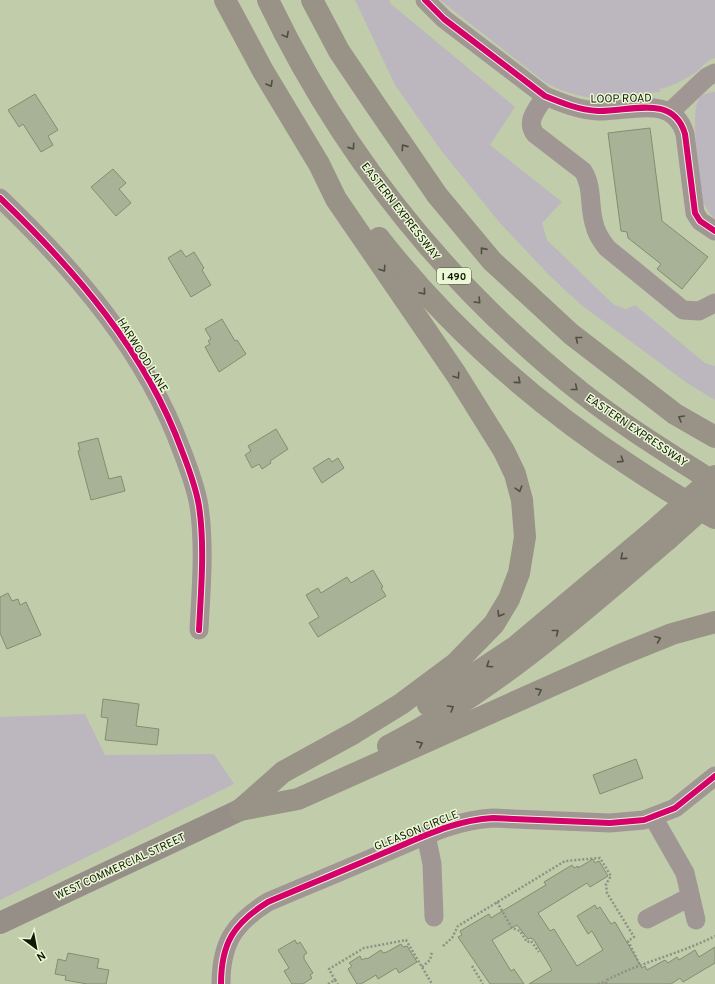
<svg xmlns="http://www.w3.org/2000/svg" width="715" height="984" viewBox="0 0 715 984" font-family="Overpass,sans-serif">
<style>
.green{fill:#bcb6bf}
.building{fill:#a8b296;stroke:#838d71}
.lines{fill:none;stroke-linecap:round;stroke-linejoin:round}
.path{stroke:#918f85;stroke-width:2.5;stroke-dasharray:2 2;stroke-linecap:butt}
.minor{stroke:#a09794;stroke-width:19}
.major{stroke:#968f87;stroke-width:22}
.highway{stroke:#989287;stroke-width:22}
.highway-bridge{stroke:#989287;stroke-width:22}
.cycleway-casing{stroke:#ebf8d7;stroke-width:8}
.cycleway{stroke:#d6006c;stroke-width:6}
.oneway{stroke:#4e4f3e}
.labels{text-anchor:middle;stroke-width:3;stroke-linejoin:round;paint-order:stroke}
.shield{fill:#ebf8d7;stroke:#535c42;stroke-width:1}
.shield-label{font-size:10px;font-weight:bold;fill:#121902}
.street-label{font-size:11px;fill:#121902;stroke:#ebf8d7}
</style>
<rect width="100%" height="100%" fill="#c1cdaa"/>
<g class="green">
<polygon points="355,0 389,0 391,4 515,107 490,145 562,202 542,223 547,240 613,304 626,309 635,305 705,363 715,366 715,400 687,383 580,304 549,275 500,223 440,149 395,85"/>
<path d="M440,0H715V58C707,59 702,68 695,73C684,80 673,86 660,89V92L616,96L614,93V97L611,99C588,99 567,94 546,83Z"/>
<path d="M715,92V219L710,214L703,202C701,183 689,112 699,99C702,93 709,93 715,92Z"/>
<polygon points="85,714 105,755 214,754 234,784 0,900 0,717"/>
</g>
<g class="building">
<polygon points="35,94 58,130 48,136 53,145 41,152 23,124 19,127 8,110"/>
<polygon points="650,128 662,221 708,257 682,289 657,269 661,264 628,238 627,232 621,231 608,133"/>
<polygon points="113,169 126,183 119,189 131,203 116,216 91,187"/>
<polygon points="181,250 186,257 194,252 204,268 202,270 211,285 191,297 168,258"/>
<polygon points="222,319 235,341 237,340 246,354 219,372 205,347 210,344 208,341 211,339 205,329"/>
<polygon points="276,429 288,449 270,461 271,463 262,469 259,464 252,468 245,455 251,451 248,446"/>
<polygon points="98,438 109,479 121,476 125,491 91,500 78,451 80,450 78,443"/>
<polygon points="329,458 332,462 338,458 344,468 322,483 313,468"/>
<polygon points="373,570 383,587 381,588 386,596 318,637 309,623 319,617 306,595 318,588 321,593 347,577 351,583"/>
<polygon points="8,593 12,601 18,599 20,605 26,602 41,635 7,649 0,633 0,597"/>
<polygon points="103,699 139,704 136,726 159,729 157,745 105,740 108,718 101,717"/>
<polygon points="636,759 643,778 600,794 593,775"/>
<polygon points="593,859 595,863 599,861 608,876 590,887 587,883 538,913 550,931 554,929 577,966 603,950 592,931 588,934 577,916 595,905 597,909 600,907 611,924 615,922 642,968 645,966 647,970 665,960 668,963 677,957 679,960 695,950 699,957 715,947 715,963 683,982 680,978 671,984 529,984 552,970 534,940 531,938 528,939 517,925 492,940 511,971 514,969 524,984 490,984 458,937 462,935 460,931 489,914 491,918 494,916 546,885 544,882 572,865 574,868 578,866 578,868"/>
<polygon points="295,940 297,944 300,942 307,953 304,955 304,959 313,973 310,975 312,978 303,984 292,984 284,971 289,968 278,950"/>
<polygon points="401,944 403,947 407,946 417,962 399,973 396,968 378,979 376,975 361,984 357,984 348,969 352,966 349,963 360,956 362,960 366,958 367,959 381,950 383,953 387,952"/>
<polygon points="68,953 99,959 97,968 109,970 106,984 87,984 65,980 66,976 55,974 58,959 66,961"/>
</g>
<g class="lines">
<g class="path">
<polyline points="497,902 512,928 520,931 527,942 531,941 539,952"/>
<polyline points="443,946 452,938 458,926 565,861 600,858 611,876 606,884 607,893 634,937 628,941 640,965"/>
<polyline points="472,966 483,984"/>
<polyline points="422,967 430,960 432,952"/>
<polyline points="335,980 338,984"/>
<polyline points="328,984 335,980 329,969 364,948 406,940 432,984"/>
<polyline points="598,984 606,981"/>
<path d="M606,984L607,980C641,962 680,954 715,936"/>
</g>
<g class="minor">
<path d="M425,0L444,19L545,96C562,103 579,110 598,111C629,112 673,93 685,134L695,213L700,221L715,231"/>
<path d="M545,96C538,109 525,120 535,134L583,171C593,186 589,206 594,223C596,233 601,240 607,248L683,310L699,311L715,303"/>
<polyline points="670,112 707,77 715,73"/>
<path d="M0,198C75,270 146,352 182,451C189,469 196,488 199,506C205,547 201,589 199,630"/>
<polyline points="653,817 685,873 696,920"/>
<polyline points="426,835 432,864 434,917"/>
<polyline points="647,919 690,897"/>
<path d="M221,984C221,943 234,923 268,902C308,885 347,869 386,852C422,837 455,820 493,818L610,823L644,820L675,808L715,776"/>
</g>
<polyline class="major" points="0,923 240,810"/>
<g class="highway">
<polyline points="225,0 263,71 319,164 336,199 456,374 504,451 515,474 522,500 525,537 519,573 509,599 494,624 456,663 401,704 354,733 283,772 240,810"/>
<path d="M268,0C342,155 447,286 582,393C624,426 670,454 715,483"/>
<polyline points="312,0 339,51 374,103 437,195 492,261 571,334 675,414 715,437"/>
<path d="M379,238C450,329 538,406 635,469C661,486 687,503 715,518"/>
<polyline points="428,705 515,647 652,532"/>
<path d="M388,746C491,693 580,615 667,540"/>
<polyline points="240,810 298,799 620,655 672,634 715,622"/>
</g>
<g class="highway-bridge">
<polyline points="652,532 715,476"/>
<polyline points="667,540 715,497"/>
</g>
<g class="cycleway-casing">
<g id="cycleway">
<path d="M425,0L444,19L545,96C562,103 579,110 598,111C629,112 673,93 685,134L695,213L700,221L715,231"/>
<path d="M0,198C75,270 146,352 182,451C189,469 196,488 199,506C205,547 201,589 199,630"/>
<path d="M221,984C221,943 234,923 268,902C308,885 347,869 386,852C422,837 455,820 493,818L610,823L644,820L675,808L715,776"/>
</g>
</g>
<use href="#cycleway" class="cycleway"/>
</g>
<defs><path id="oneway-chevron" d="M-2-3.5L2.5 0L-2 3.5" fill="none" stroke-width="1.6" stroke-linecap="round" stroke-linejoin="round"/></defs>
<g class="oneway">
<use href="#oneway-chevron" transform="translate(286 35) rotate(62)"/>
<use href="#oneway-chevron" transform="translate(270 84) rotate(60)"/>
<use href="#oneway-chevron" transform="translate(352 147) rotate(55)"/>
<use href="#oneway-chevron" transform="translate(404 147) rotate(-125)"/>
<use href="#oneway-chevron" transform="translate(483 250) rotate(-129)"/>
<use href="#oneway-chevron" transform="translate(383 269) rotate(56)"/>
<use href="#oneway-chevron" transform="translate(423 292) rotate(49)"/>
<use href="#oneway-chevron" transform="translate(478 301) rotate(46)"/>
<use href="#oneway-chevron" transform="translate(578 339) rotate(-142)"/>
<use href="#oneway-chevron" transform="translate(457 376) rotate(56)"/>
<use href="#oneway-chevron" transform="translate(518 381) rotate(40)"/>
<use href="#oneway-chevron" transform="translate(575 388) rotate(39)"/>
<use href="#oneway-chevron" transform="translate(681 418) rotate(-150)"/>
<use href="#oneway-chevron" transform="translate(621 460) rotate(33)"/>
<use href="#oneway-chevron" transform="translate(519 489) rotate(73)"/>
<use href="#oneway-chevron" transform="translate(623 557) rotate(140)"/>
<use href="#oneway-chevron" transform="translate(500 614) rotate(121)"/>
<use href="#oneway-chevron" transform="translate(556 632) rotate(-38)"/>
<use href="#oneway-chevron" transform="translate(658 639) rotate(-22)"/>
<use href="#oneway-chevron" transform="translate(489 665) rotate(146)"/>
<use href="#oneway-chevron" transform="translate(539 691) rotate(-24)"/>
<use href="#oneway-chevron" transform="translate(451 708) rotate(-31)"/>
<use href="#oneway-chevron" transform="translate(420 744) rotate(-24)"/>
</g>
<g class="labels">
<rect class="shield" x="437" y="268" width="34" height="16" rx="3"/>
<g class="shield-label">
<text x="454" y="280">I 490</text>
</g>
<g class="street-label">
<text transform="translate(621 98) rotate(-1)" y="4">LOOP ROAD</text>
<text transform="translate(401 211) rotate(52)" y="4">EASTERN EXPRESSWAY</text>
<text transform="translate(143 355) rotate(58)" y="4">HARWOOD LANE</text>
<text transform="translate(637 430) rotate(34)" y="4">EASTERN EXPRESSWAY</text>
<text transform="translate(416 830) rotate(-22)" y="4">GLEASON CIRCLE</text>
<text transform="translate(120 866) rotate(-25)" y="4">WEST COMMERCIAL STREET</text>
</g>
</g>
<g transform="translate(36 948) rotate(148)" stroke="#ebf8d7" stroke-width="3" paint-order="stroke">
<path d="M0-3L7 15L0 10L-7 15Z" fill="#121902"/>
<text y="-6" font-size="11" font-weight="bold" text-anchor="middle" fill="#121902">N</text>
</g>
</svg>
